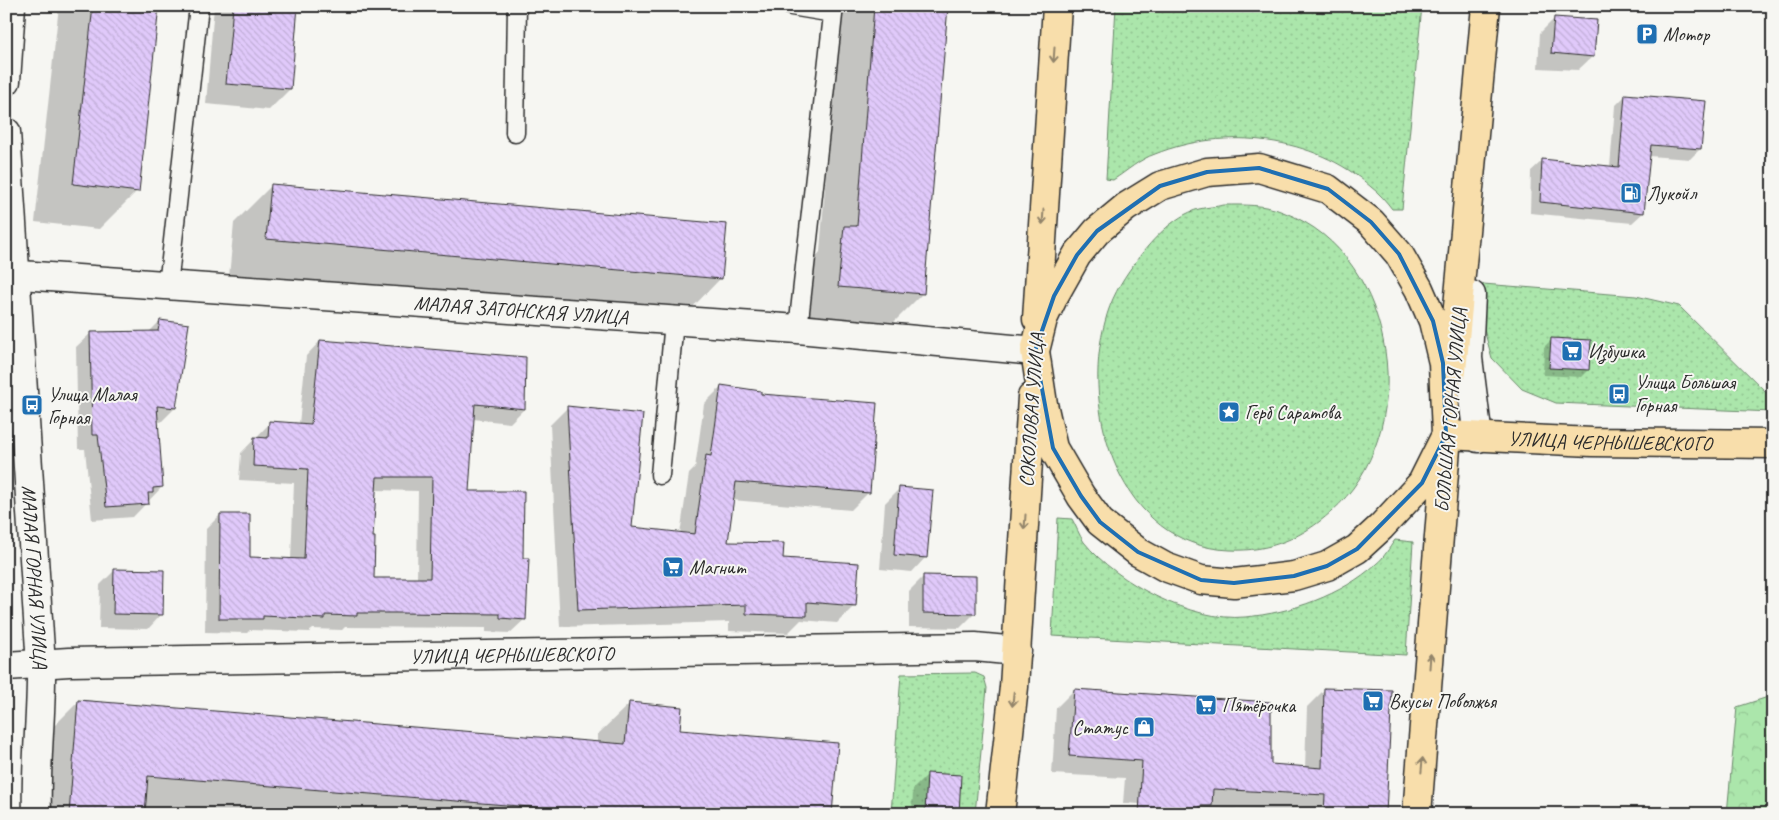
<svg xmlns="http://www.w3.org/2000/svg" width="1779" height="820" viewBox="0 0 1779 820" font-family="Caveat,sans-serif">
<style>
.grass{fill:url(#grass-dots);stroke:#6b886b}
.forest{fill:url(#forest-crowns);stroke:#6b886b}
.shadow{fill:#0003;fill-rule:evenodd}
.building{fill:url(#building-back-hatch);stroke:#2b2b2b;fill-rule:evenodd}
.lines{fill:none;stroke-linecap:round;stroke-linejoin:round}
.lane-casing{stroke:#2b2b2b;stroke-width:21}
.street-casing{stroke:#2b2b2b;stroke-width:31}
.secondary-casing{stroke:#2b2b2b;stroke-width:31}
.primary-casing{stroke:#2b2b2b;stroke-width:31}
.lane{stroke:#f6f6f2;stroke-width:18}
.street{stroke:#f6f6f2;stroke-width:28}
.secondary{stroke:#f6f6f2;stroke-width:28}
.primary{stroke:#f8deab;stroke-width:28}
.oneway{stroke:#92846b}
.marked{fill:none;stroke:#1f6fb2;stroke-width:4;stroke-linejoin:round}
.labels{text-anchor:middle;stroke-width:4;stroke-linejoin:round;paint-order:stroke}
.poi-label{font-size:20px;fill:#2b2b2b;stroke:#f6f6f2;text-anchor:start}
.street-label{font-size:20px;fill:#2b2b2b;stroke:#f6f6f2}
</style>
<defs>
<pattern id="grass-dots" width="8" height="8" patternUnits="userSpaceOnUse" patternTransform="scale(1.25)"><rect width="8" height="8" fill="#abe6ab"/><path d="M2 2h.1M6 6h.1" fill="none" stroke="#93c593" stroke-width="1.8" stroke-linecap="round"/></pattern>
<pattern id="forest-crowns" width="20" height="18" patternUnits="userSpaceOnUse" patternTransform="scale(1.25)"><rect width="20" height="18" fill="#abe6ab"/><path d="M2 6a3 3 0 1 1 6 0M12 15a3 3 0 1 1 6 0" fill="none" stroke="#93c593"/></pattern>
<pattern id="building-back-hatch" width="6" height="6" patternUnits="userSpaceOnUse" patternTransform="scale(1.25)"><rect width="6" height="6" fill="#e0c9fa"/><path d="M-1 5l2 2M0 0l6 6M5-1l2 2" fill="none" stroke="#c0add6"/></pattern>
</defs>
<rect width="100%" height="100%" fill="#f6f6f2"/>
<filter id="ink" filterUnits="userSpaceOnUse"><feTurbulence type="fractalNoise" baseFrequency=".02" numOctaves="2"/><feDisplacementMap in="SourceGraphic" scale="10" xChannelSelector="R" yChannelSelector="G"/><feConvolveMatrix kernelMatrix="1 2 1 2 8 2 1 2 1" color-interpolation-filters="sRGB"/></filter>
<g filter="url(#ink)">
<g class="grass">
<path d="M1116,6H1422L1402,209H1392C1386,201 1379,193 1371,187C1314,136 1225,126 1155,154C1140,159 1127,171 1113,180L1106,179Z"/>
<path d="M1224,205C1244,205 1264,204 1283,212C1343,234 1376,291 1385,351C1394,409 1375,474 1331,512C1302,538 1269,552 1230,550C1120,546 1080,412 1105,322C1110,301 1121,281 1134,264C1148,244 1174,215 1199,209C1207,207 1215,207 1224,205Z"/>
<polygon points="1483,284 1636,296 1679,306 1773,399 1773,412 1556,403 1522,389 1492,358 1481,319"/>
<path d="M1058,518L1072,519C1076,526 1079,535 1084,542C1117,583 1192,622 1245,617C1291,613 1342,595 1376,564C1384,558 1389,548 1395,540L1413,542L1406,655L1052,636Z"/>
<polygon points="975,673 984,677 987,688 975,814 891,814 901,674"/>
</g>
<polygon class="forest" points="1773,691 1773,814 1727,814 1737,707 1765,698"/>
<g class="shadow">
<polygon points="59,6 158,6 137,191 99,229 35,222"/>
<polygon points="214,6 297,6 290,89 269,110 206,104"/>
<polygon points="839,6 947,6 923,293 885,331 800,325 807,266 820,252"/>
<polygon points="1555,18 1593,56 1578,70 1538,68 1540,33"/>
<polygon points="1626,95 1700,149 1690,159 1649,156 1643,213 1632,223 1530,213 1531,171 1542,161 1610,167 1615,106"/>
<polygon points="272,185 721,278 683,317 229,277 234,223"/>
<polygon points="160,321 175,408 161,422 157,421 162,487 133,517 92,520 85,449 78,449 76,347 91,333 149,332"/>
<polygon points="1551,340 1588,370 1581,377 1543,375 1544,347"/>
<path d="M320,341L524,409L510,423L473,419L467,492L522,559L525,619L510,633L486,632V628L345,627L342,630L313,629L309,632L250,630L247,633L205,632L206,529L220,515L249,558L291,560L294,483L239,480L241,453L270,423L299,424L306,356ZM375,490L418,491L417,579H373L371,538Z"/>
<polygon points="722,386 760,395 869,492 851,510 732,500 726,543 855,605 837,623 801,620 788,633 729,631 729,622 560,627 550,425 567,408 641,415 631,528 680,534 689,474 695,468 704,404"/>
<polygon points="900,488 926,557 912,572 880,569 885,503"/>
<polygon points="114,571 162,614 148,629 99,628 100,585"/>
<polygon points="924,576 974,614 960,628 909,627 909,591"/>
<polygon points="1325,689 1391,691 1384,814 1308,814 1123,803 1125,778 1052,774 1056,708 1074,690 1270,765 1305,768 1307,707"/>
<polygon points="78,702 598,743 598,734 629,704 831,814 213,814 144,808 144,814 41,814 48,732"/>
<polygon points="927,775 958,814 912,814 913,789"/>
</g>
<g class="building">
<polygon points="93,6 159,6 139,192 73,184"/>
<polygon points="233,6 298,6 291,89 226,84"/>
<polygon points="874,6 948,6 924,294 838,287 844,226 857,226"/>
<polygon points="1554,17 1597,20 1594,57 1551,53"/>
<polygon points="1625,94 1706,101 1701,149 1651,145 1644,213 1540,202 1542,159 1619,167"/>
<polygon points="271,184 727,224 722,279 266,239"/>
<polygon points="160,320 189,324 176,408 157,406 163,487 153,488 153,493 148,493 149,504 106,507 98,435 92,435 90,332 158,331"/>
<polygon points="1551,338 1591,340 1589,370 1549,368"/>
<path d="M320,340L526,357L525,409L475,404L469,491H524L523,558H529L526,620L500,618V614L396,613H357V616L325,615V619L263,616V619H219L220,514H250V557L304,559L308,469L253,466L254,437L268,438L269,421L311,424ZM377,477H432L430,578H374L375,537H373Z"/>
<polygon points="721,385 761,391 761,394 877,403 870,493 736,482 728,542 784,543 783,558 859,563 856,606 807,602 807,616 746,614 746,605 578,610 567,406 643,414 632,527 695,534 706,455 711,456"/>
<polygon points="899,487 933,490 927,558 894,555"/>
<polygon points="114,569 164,570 163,615 113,614"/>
<polygon points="923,575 976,576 976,614 923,613"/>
<polygon points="1324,688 1392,690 1386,814 1324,814 1325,795 1213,789 1212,806 1200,806 1200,814 1139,814 1142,761 1069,756 1074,689 1271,702 1271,764 1322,768"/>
<polygon points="78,700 625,744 629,702 682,707 680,730 838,743 832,814 617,814 148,776 145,814 69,814"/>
<polygon points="927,773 961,775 959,814 925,814"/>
</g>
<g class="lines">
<g class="lane-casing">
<g id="lane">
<polyline points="791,6 833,13"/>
<polyline points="515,133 517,6"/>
<polyline points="168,286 199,6"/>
<polyline points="798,329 834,6"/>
<polyline points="660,475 674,321"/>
</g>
</g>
<g class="street-casing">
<g id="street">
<polyline points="6,81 11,6"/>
<path id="s1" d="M6,132L41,665C42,714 35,764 37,814"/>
<path id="s2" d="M6,274L798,329L1035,351"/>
<path id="s3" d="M6,666L69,662L975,647L1017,651"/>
</g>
</g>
<g class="secondary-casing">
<polyline id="secondary" points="1471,295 1468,358 1478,438"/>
</g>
<g class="primary-casing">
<g id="primary">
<polygon points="1259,168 1328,189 1371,222 1399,254 1419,289 1433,321 1443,363 1446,435 1422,483 1381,527 1357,549 1327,566 1294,576 1234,583 1201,580 1165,567 1138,552 1100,522 1081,496 1053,448 1043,404 1035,351 1043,319 1054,296 1077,255 1097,231 1126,207 1160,186 1207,172"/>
<polyline points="1037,319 1057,6"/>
<polyline points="1452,371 1486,6"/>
<path id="s4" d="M1446,435L1592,442L1773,444"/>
<polyline points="1000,814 1014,687 1032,397"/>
<polyline points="1417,814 1446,448"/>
</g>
</g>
<use href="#lane" class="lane"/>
<use href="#street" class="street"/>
<use href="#secondary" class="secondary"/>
<use href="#primary" class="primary"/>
</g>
<defs><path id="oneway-shaft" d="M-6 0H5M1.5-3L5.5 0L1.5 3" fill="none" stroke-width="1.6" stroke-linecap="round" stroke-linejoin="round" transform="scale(1.25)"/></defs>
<g class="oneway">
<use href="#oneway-shaft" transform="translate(1054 55) rotate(94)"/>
<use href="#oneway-shaft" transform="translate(1043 217) rotate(94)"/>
<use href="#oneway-shaft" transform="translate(1025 522) rotate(94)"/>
<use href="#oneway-shaft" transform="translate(1430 661) rotate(-86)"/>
<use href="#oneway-shaft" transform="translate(1013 699) rotate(96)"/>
<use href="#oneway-shaft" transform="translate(1422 765) rotate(-85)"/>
</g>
</g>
<path class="marked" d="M1259,168L1328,189L1371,222L1399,254L1433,321L1443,363L1446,435L1422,483L1357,549L1327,566L1294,576L1234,583L1201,580L1138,552L1100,522L1081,496L1053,448L1035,351L1054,296L1077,255L1097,231L1160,186L1207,172Z"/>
<defs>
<g id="parking-square" transform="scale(1.125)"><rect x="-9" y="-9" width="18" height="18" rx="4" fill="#1f6fb2" stroke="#f6f6f2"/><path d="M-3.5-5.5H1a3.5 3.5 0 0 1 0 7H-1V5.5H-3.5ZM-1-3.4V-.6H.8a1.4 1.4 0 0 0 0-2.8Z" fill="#fff"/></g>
<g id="fuel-square" transform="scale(1.125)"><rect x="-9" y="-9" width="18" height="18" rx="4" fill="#1f6fb2" stroke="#f6f6f2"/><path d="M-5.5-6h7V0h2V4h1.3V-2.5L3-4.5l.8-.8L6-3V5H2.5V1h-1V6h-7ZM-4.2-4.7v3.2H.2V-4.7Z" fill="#fff"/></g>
<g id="supermarket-square" transform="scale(1.125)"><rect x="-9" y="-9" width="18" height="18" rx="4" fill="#1f6fb2" stroke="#f6f6f2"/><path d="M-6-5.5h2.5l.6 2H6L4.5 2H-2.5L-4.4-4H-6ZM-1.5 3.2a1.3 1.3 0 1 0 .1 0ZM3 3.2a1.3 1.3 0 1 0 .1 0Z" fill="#fff"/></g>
<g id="bus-square" transform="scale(1.125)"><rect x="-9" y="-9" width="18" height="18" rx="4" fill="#1f6fb2" stroke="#f6f6f2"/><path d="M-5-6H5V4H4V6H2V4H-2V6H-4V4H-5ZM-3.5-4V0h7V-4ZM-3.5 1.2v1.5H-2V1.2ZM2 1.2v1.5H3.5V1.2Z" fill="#fff"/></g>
<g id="sight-square" transform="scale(1.125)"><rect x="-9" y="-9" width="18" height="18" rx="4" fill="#1f6fb2" stroke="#f6f6f2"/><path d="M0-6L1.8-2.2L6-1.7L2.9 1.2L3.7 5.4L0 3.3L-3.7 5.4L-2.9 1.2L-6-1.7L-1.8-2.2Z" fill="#fff"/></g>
<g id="shop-square" transform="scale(1.125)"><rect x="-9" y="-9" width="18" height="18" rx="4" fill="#1f6fb2" stroke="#f6f6f2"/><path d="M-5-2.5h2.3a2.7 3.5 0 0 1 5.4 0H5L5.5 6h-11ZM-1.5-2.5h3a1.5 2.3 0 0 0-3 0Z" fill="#fff"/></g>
</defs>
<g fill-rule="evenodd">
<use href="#parking-square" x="1647" y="34"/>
<use href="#fuel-square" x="1631" y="193"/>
<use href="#supermarket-square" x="1572" y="351"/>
<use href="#bus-square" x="1619" y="394"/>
<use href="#bus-square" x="32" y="405"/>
<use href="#sight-square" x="1229" y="412"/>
<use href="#supermarket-square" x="673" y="567"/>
<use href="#supermarket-square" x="1373" y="701"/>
<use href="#supermarket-square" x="1206" y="705"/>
<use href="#shop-square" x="1144" y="727"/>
</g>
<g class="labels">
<g class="poi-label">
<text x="1663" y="41">Мотор</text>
<text x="1647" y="200">Лукойл</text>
<text x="1588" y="358">Избушка</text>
<text x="1635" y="389">Улица Большая<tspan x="1635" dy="23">Горная</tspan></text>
<text x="48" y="401">Улица Малая<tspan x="48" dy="23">Горная</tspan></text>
<text x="1245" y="419">Герб Саратова</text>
<text x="689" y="574">Магнит</text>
<text x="1389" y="708">Вкусы Поволжья</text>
<text x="1222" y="712">Пятёрочка</text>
<text x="1128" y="734" text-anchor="end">Статус</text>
</g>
<g class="street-label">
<text dy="7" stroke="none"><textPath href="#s2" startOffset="516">МАЛАЯ ЗАТОНСКАЯ УЛИЦА</textPath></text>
<text transform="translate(1031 410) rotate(-86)" y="7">СОКОЛОВАЯ УЛИЦА</text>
<text transform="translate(1450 410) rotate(-85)" y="7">БОЛЬШАЯ ГОРНАЯ УЛИЦА</text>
<text dy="7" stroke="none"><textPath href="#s4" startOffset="164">УЛИЦА ЧЕРНЫШЕВСКОГО</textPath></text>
<text dy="7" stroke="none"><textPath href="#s1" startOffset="446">МАЛАЯ ГОРНАЯ УЛИЦА</textPath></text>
<text dy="7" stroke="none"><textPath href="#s3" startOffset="506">УЛИЦА ЧЕРНЫШЕВСКОГО</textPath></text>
</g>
</g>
<rect width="1779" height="820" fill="none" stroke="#f6f6f2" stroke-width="25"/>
<rect x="12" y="12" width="1754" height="795" fill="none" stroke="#2b2b2b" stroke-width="2" filter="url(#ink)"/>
</svg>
